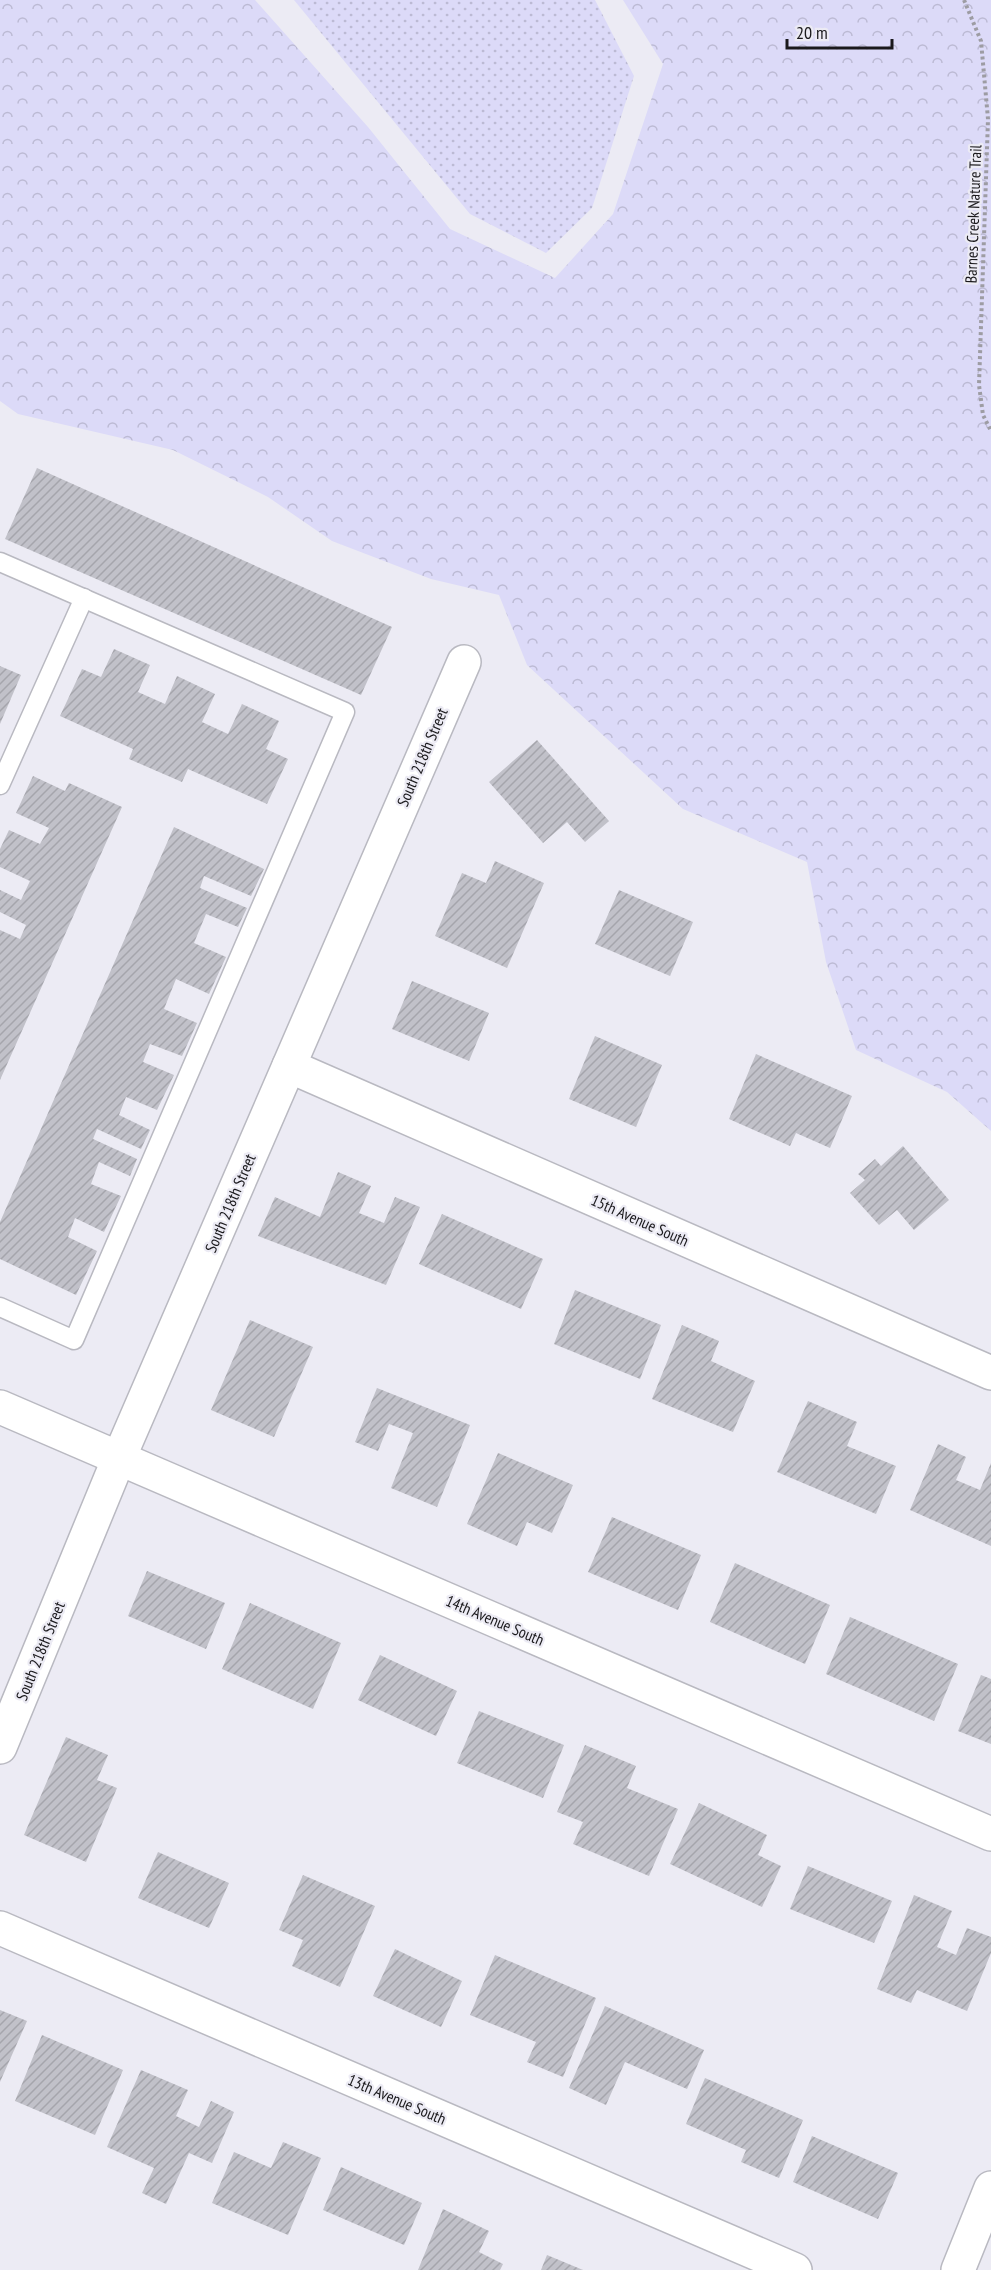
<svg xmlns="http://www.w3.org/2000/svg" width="991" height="2270" viewBox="0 0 991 2270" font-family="'PT Sans Narrow',sans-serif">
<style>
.grass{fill:url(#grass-dots)}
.forest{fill:url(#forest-crowns)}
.building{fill:url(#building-hatch)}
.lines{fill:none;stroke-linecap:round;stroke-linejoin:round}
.lane-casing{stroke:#b9b9c1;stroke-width:21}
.street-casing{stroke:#b9b9c1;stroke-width:36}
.path{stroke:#9d9ca3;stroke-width:4;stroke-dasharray:3 3;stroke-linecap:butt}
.lane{stroke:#fff;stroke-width:18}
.street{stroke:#fff;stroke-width:33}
.labels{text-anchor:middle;stroke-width:4.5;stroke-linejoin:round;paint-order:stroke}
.street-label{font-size:16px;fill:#1a191c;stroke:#ecebf4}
</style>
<defs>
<pattern id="grass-dots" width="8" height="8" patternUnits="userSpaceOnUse" patternTransform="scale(1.5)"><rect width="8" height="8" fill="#dcdaf8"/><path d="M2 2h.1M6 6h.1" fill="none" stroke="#bcbad4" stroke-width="1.8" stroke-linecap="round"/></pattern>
<pattern id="forest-crowns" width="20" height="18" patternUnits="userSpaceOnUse" patternTransform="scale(1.5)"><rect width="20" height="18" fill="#dcdaf8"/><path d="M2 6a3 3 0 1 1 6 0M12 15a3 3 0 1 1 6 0" fill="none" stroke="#bcbad4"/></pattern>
<pattern id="building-hatch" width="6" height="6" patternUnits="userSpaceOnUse" patternTransform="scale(1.5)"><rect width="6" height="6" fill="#c1c1c9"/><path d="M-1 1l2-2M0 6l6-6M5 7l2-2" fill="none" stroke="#a5a5ac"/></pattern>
</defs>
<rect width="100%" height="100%" fill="#ecebf4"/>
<polygon class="grass" points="294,0 595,0 634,76 592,208 546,253 470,214"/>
<polygon class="forest" points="0,0 255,0 368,127 450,229 555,278 613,214 663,64 623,0 991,0 991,1131 947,1092 856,1050 826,962 807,862 683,809 527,665 499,595 431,579 332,541 268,497 173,450 18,414 0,401"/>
<g class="building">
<polygon points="37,468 392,627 361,695 5,539"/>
<polygon points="114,649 150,665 138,692 165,704 177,676 215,694 202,722 228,734 242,704 279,721 266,749 288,759 267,804 188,769 182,782 129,759 133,749 60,716 82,669 101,677"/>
<polygon points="0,666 21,675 0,724"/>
<polygon points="537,740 609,821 585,842 567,822 543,843 489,782"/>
<polygon points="33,776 65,791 69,783 122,807 0,1080 0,930 20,939 26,925 0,912 0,890 21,900 30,881 0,867 0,849 9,830 40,844 49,828 16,813"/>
<polygon points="174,827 264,869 251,896 204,876 200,888 247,908 238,927 206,914 194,943 226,957 209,994 176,979 164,1009 197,1023 182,1056 150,1044 143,1062 174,1075 157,1110 126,1097 119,1115 150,1130 141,1149 97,1129 93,1139 137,1159 130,1176 99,1162 91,1184 121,1196 104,1232 75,1218 68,1237 97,1251 76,1295 0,1259 0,1222"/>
<polygon points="495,861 544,883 507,968 435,936 462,873 486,883"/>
<polygon points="619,890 693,922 670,976 595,944"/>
<polygon points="412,981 489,1013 469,1061 392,1029"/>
<polygon points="595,1036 662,1065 636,1127 569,1099"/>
<polygon points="756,1054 852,1096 830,1148 796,1133 790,1146 729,1119"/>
<polygon points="903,1146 949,1200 914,1230 897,1210 879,1225 850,1193 865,1180 858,1174 875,1159 881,1166"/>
<polygon points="338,1172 371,1186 359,1213 384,1223 395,1197 420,1207 386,1285 258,1236 275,1197 320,1217"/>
<polygon points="442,1214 543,1259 521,1309 419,1264"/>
<polygon points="575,1290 661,1325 640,1379 554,1344"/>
<polygon points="250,1320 313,1347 274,1437 211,1410"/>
<polygon points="682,1325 719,1341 711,1361 755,1381 733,1432 652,1399"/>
<polygon points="377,1388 470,1425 437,1507 391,1488 413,1433 389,1424 378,1451 355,1442"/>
<polygon points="808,1401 857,1422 847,1446 896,1466 876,1514 777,1472"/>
<polygon points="938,1444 966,1457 956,1480 980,1490 991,1463 991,1546 910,1510"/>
<polygon points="498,1453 573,1485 552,1533 527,1522 517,1546 467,1524"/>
<polygon points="612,1517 701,1555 678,1610 588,1572"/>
<polygon points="735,1563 830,1605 805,1664 710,1622"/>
<polygon points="147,1571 225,1603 206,1649 128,1616"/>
<polygon points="250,1603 341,1643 313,1709 222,1669"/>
<polygon points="850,1617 958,1664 934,1721 826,1674"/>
<polygon points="380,1655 457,1691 436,1736 358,1700"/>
<polygon points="981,1675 991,1679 991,1744 958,1731"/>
<polygon points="479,1711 564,1745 543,1798 457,1763"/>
<polygon points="66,1737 108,1755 97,1780 117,1788 86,1862 24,1835"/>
<polygon points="585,1745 636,1766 627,1788 678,1809 649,1876 573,1844 583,1822 557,1812"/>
<polygon points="699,1803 767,1835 758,1855 781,1866 762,1907 670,1864"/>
<polygon points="158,1852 229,1883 209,1928 138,1898"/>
<polygon points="808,1866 892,1901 874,1943 790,1909"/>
<polygon points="303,1875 375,1906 340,1987 292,1966 303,1940 279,1930"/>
<polygon points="914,1895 952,1911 937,1947 956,1955 967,1928 991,1937 991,1953 967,2011 917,1990 911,2003 877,1989"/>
<polygon points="395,1949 462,1981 441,2027 373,1996"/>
<polygon points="495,1955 596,1998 563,2077 527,2062 536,2042 470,2015"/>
<polygon points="605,2006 704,2050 687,2089 625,2062 606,2105 569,2088"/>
<polygon points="0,2010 27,2021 0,2082"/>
<polygon points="42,2035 123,2070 95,2135 15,2101"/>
<polygon points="141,2070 188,2090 176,2116 199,2127 211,2101 234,2112 212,2163 189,2153 166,2204 142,2193 154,2168 107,2147"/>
<polygon points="705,2078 803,2120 779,2178 741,2162 746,2150 686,2124"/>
<polygon points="812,2136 898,2173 878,2219 793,2182"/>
<polygon points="283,2142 321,2158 288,2235 212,2203 234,2152 271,2168"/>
<polygon points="341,2167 422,2203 404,2245 323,2210"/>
<polygon points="443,2209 489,2231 479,2252 503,2264 500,2270 418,2270"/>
<polygon points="547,2255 583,2270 541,2270"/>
</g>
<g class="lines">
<g class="lane-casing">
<g id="lane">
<polyline points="0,562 345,712 74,1340 0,1307"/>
<polyline points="0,785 84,598"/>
</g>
</g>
<g class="street-casing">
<g id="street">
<polyline points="289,1066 991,1373"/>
<polyline points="0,1407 991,1834"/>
<polyline points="0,1747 119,1458 464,662"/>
<polyline points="0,1928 795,2270"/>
<polyline points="958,2270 991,2188"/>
</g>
</g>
<polyline class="path" points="964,0 981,41 988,119 979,385 983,415 991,431"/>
<use href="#lane" class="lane"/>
<use href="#street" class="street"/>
</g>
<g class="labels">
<g class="street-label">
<text transform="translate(973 214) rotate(-88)" y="6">Barnes Creek Nature Trail</text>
<text transform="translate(422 757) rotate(-67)" y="6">South 218th Street</text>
<text transform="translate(230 1203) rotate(-67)" y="6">South 218th Street</text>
<text transform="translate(640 1220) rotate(24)" y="6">15th Avenue South</text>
<text transform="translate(495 1620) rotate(23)" y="6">14th Avenue South</text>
<text transform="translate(40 1651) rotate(-68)" y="6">South 218th Street</text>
<text transform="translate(397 2099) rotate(23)" y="6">13th Avenue South</text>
</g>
</g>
<path d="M787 39v9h105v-9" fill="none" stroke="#1a191c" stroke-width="3"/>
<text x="796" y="39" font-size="18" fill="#1a191c" stroke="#ecebf4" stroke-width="4.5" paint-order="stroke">20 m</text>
</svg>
